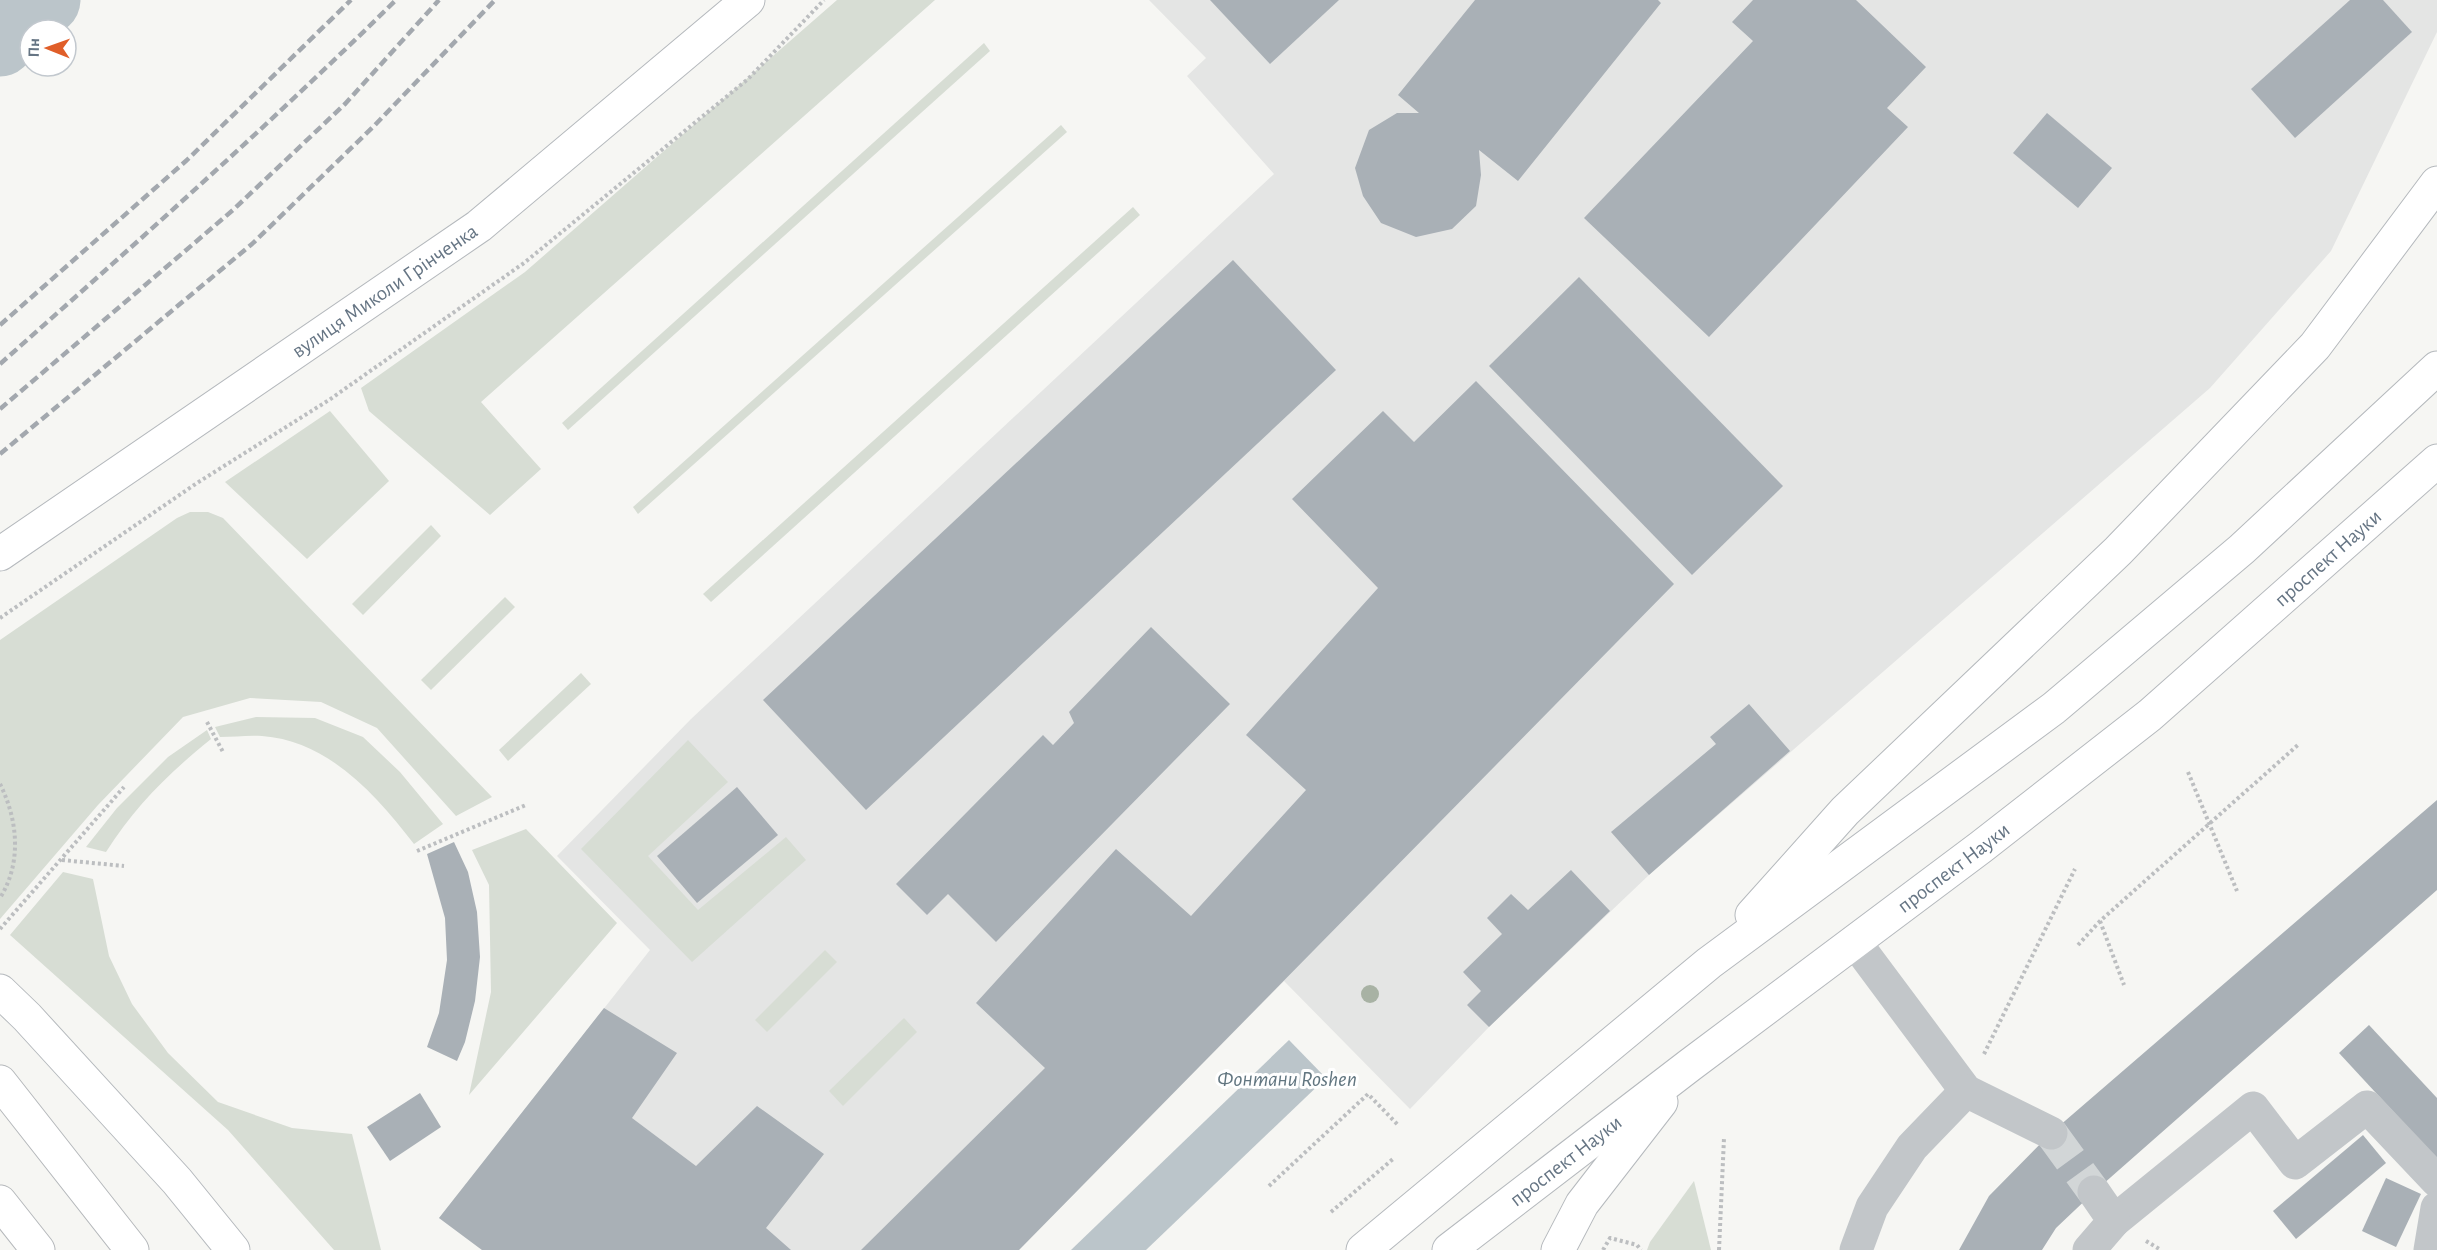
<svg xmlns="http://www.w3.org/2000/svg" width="2437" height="1250" viewBox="0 0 2437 1250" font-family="'Alegreya Sans',sans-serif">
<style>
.built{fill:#e4e5e4}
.green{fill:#d7ddd4}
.water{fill:#bbc5ca}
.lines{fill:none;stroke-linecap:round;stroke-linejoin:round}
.river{stroke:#bbc5ca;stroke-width:69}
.building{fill:#a9b0b6}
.minor-tunnel{stroke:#d2d6d7;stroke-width:33;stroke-dasharray:33 16;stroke-linecap:butt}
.major-casing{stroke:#b5b9bd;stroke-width:35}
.highway-casing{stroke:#b5b8bb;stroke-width:35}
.path{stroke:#bcbec0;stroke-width:4;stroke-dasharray:3 3;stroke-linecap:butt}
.minor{stroke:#c2c6c9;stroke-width:33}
.major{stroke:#fff;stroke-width:33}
.highway{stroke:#fff;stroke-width:33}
.rail{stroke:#a3a8ae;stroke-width:4.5;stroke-dasharray:9 4.5;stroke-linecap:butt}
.tree{fill:#a8b2a4}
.labels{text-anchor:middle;stroke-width:6;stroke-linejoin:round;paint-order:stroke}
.street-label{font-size:21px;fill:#667584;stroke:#fff}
.water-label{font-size:22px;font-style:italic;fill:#627680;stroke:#fff}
</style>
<rect width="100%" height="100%" fill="#f6f6f3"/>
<g class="built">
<polygon points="0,0 33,0 0,29"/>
<polygon points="1149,0 2437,0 2437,32 2331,251 2210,388 1649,875 1489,1027 1410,1109 1284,981 1019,1250 482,1250 439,1218 650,950 557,856 691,719 1274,174 1187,76 1206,58"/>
</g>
<g class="green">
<polygon points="837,0 935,0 481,402 541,469 490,515 369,411 361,388 525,272"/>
<polygon points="984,43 990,51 568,430 562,423"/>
<polygon points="1061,125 1067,132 638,514 633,507"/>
<polygon points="1133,207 1140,215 711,602 703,594"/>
<polygon points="330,411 389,481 307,559 225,482"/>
<polygon points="190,512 208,512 223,518 492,797 456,816 377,728 321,702 250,698 183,717 98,805 0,919 0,640 177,518"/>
<polygon points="431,525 441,536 363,615 352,604"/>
<polygon points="505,597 515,607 431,690 421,680"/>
<polygon points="581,673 591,684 508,761 499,750"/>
<path d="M256,717L315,718L363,737L400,772L443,824L414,844C376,795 329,741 262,736C248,735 234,737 220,737L215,727Z"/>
<path d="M207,730L211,739C168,774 136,805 106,852L86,847L117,808L168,757Z"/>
<polygon points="688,740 728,782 648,856 698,910 786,837 806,860 692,962 581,849"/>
<polygon points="526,829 617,923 469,1095 491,992 489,885 472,850"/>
<polygon points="63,872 93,879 109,956 132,1004 168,1053 218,1102 292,1128 352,1134 381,1250 334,1250 228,1130 10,935"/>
<polygon points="825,950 837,962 767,1032 755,1020"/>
<polygon points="904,1018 917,1032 843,1106 829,1091"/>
<polygon points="1694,1181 1711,1250 1647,1250 1650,1242"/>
</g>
<polygon class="water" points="1289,1040 1326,1078 1146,1250 1071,1250"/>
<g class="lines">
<polyline class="river" points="0,42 46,0"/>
</g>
<g class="building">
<polygon points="1210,0 1339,0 1270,64"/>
<polygon points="1475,0 1658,0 1661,3 1518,181 1479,150 1481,175 1476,206 1452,229 1416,237 1381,223 1363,196 1355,168 1369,130 1397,113 1419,113 1398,95"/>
<polygon points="1753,0 1856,0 1926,67 1887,108 1908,127 1709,337 1584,218 1753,41 1732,22"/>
<polygon points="2350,0 2383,0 2412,32 2295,138 2251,89"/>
<polygon points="2047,113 2112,168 2078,208 2013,153"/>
<polygon points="1233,260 1336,370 866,810 763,700"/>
<polygon points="1579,277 1783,486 1692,575 1489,366"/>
<polygon points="1476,381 1674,584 1019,1250 861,1250 1045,1068 976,1003 1116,849 1191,916 1306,790 1246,735 1378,588 1292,499 1383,411 1414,442"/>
<polygon points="1151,627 1230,704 996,942 948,894 927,915 896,884 1043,735 1053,745 1074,723 1069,712"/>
<polygon points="1749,704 1790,751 1649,875 1611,832 1716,744 1710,737"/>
<polygon points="737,787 778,835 697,903 657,856"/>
<polygon points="2437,800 2437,890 2094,1192 2056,1228 2042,1250 1959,1250 1989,1196 2051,1133"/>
<polygon points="454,842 468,872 477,912 480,957 475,1001 465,1042 457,1061 427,1047 439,1013 447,960 445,918 427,854"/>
<polygon points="1571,870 1610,911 1489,1027 1467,1005 1481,991 1463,972 1502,934 1487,918 1511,894 1528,910"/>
<polygon points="604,1008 677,1053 632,1118 696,1166 757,1106 824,1154 766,1228 791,1250 482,1250 439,1218"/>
<polygon points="2369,1025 2437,1098 2437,1159 2339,1053"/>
<polygon points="420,1093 441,1127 390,1161 367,1127"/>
<polygon points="2363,1135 2386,1163 2296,1239 2273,1211"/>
<polygon points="2386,1178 2421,1194 2396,1247 2362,1231"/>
</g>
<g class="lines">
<polyline class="minor-tunnel" points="2051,1133 2094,1192"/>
<g class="major-casing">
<g id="major">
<path id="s1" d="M0,554L479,226L748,0"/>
<polyline points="1752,915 1845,811 2118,551 2315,346 2437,183"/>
<polyline points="0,991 27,1017 177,1181 233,1250"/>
<polyline points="1363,1250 1709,963 2054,708 2242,549 2437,368"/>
<path id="s2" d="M1449,1250L1690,1065L1981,847L2150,715L2437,461"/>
<polyline points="1558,1250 1582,1204 1661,1102"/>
</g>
</g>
<g class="highway-casing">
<g id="highway">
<polyline points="0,1082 132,1250"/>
<polyline points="0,1202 38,1250"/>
</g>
</g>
<g class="path">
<polyline points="0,618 197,483 329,400 524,263 748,79 824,0"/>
<polyline points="207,722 223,752"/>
<polyline points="2188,772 2237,891"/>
<path d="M0,784C18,820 22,863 0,898"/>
<polyline points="417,851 526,805"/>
<polyline points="62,860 124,866"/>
<polyline points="2100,921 2124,985"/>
<polyline points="0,929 124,787"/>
<polyline points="2078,945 2100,921 2299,744"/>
<polyline points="1984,1054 2075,869"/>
<polyline points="1269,1186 1368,1094 1399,1126"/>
<polyline points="1331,1212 1393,1159"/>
<polyline points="2146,1241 2161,1250"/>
<polyline points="1603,1250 1610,1238 1637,1245 1641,1250"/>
<polyline points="1719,1250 1724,1138"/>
</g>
<g class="minor">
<polyline points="1855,942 1966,1091 2051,1133"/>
<polyline points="2114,1221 2253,1108 2295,1163 2367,1107 2437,1181"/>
<polyline points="1856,1250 1872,1207 1912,1147 1966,1091"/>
<polyline points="2089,1250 2114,1221 2094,1192"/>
<polyline points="2430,1250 2437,1208"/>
</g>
<use href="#major" class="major"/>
<use href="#highway" class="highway"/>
<g class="rail">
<polyline points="0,325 187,160 351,0"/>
<path d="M0,364C134,245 268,126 396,0"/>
<polyline points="0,409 233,210 345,104 439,0"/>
<polyline points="0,454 252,244 374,126 495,0"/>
</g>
</g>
<circle class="tree" cx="1370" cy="994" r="9"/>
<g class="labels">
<g class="street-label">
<text dy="7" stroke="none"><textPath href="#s1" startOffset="466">вулиця Миколи Грінченка</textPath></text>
<text dy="7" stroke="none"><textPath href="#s2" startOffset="1119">проспект Науки</textPath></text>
<text dy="7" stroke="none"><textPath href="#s2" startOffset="633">проспект Науки</textPath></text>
<text dy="7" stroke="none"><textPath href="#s2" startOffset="147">проспект Науки</textPath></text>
</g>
<g class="water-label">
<text x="1287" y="1086">Фонтани Roshen</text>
</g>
</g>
<g transform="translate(48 48) rotate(271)"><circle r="28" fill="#ffffff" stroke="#c2c8ce" stroke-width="1.5"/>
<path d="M0-4.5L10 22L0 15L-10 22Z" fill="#e05e29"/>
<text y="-9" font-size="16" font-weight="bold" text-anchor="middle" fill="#667584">Пн</text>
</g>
</svg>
